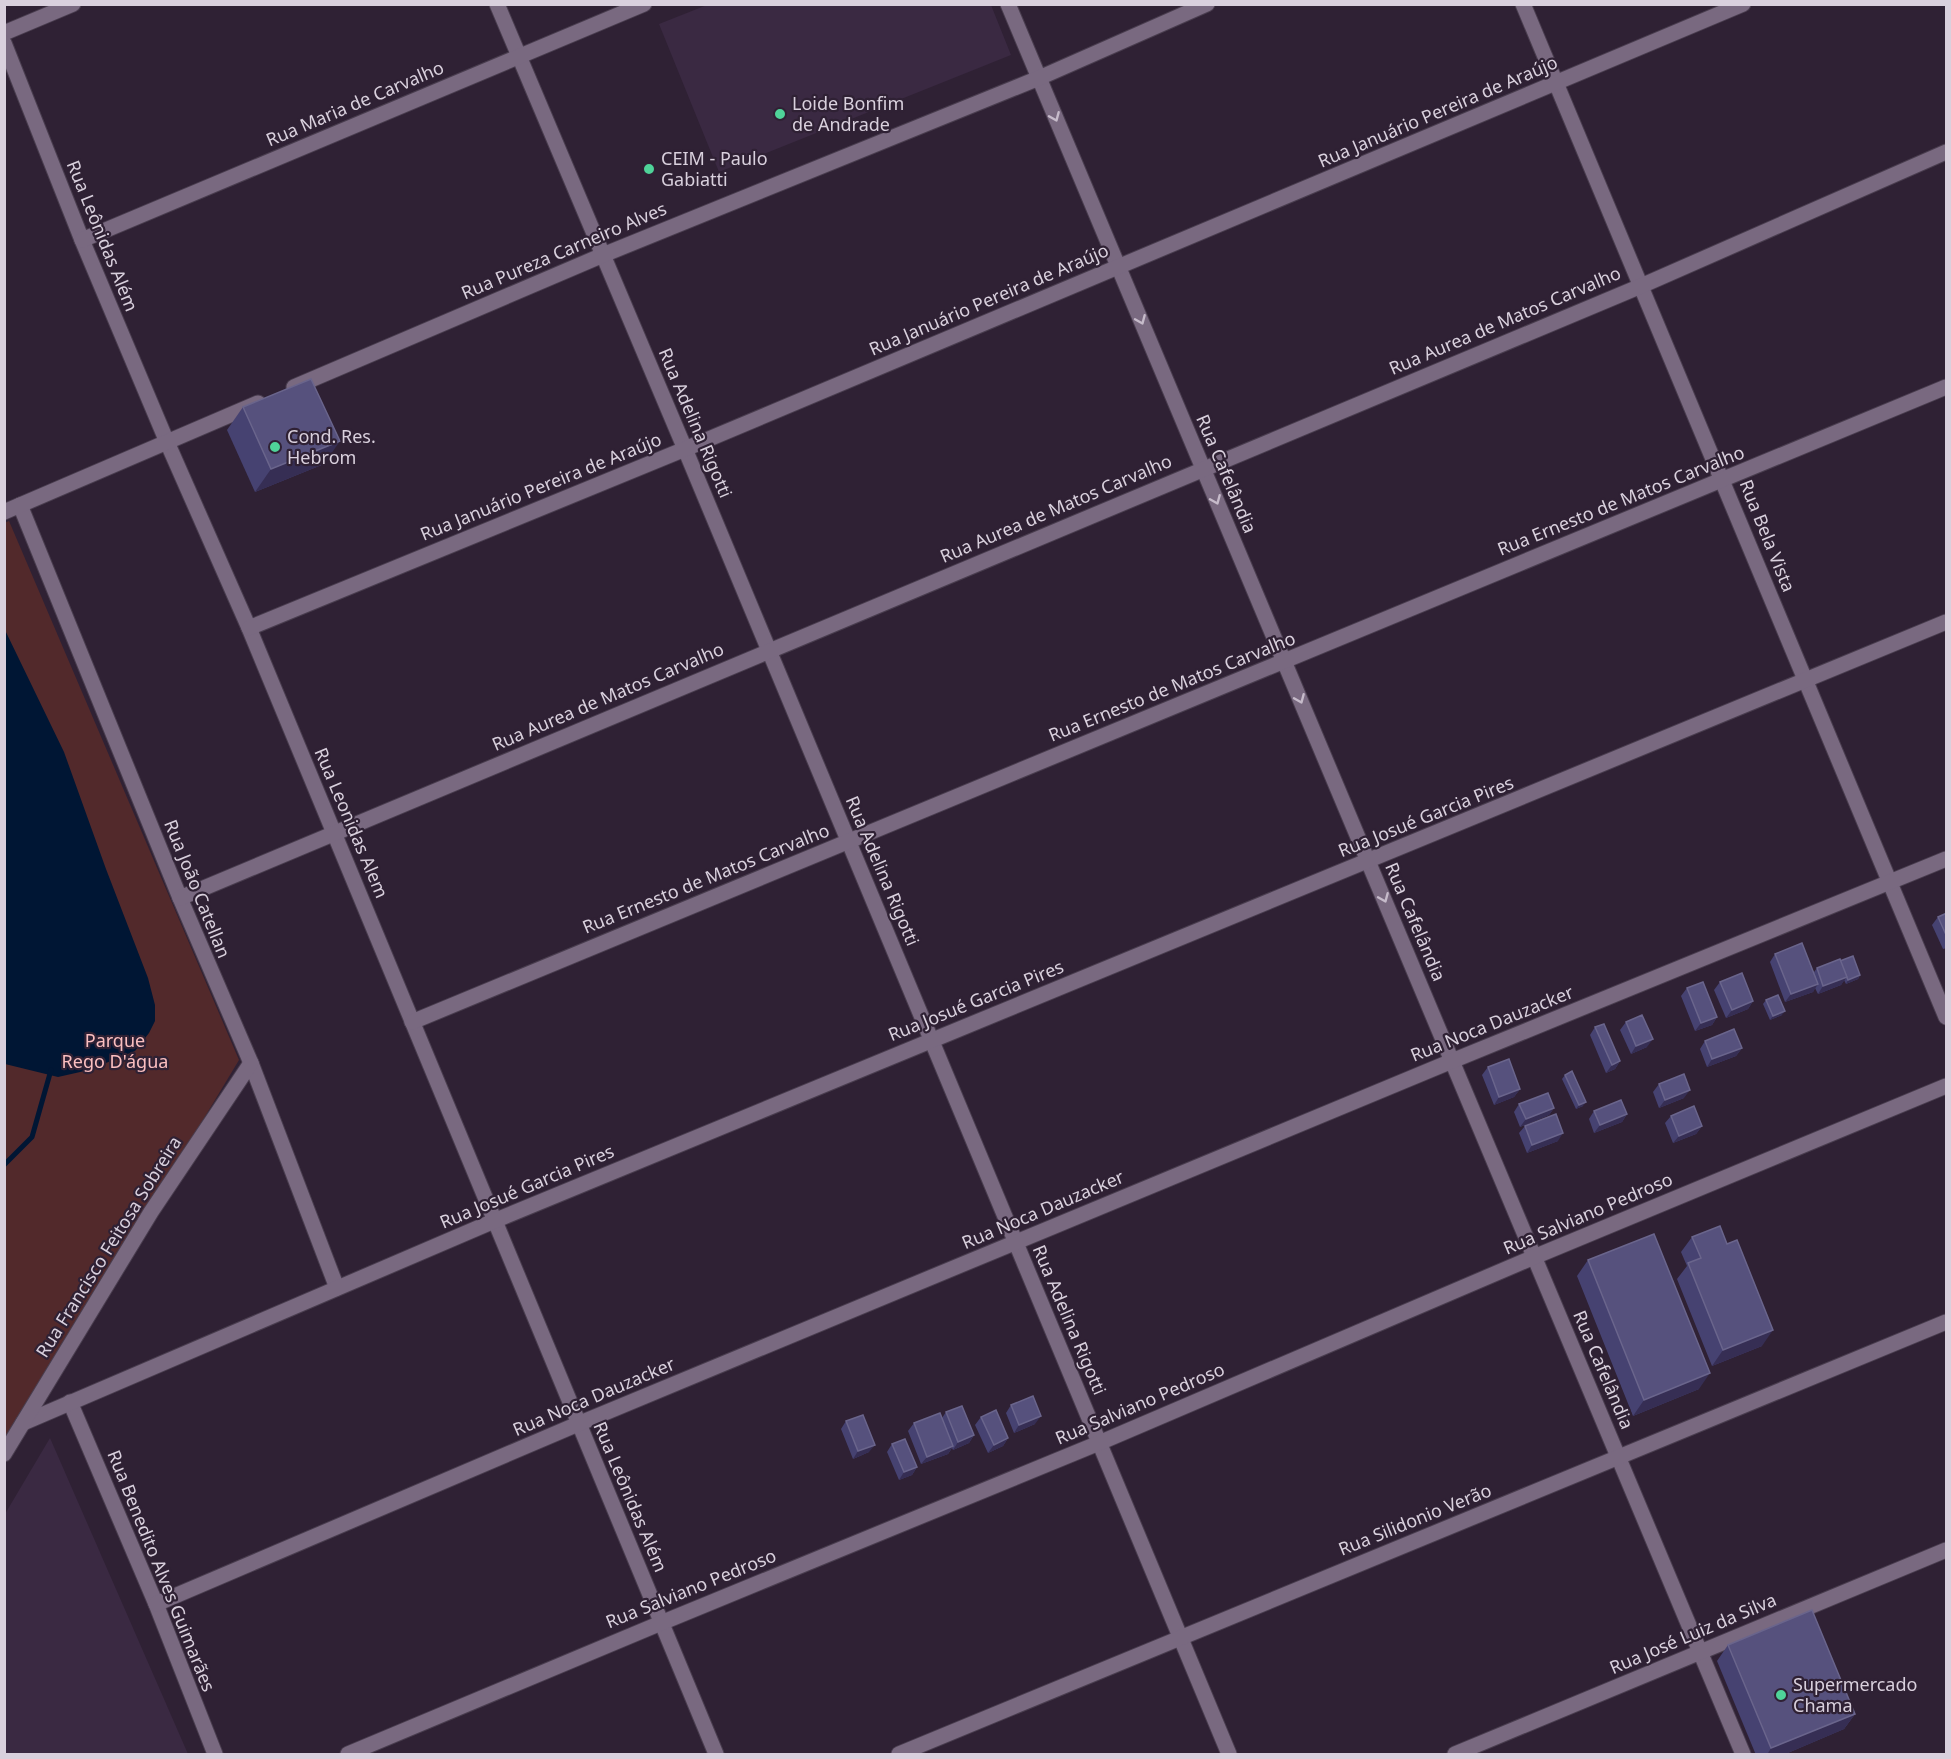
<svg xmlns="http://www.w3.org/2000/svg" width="1951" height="1759" viewBox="0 0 1951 1759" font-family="'Noto Sans',sans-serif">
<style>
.built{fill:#3a2942}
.green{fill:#52292b}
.water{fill:#001634}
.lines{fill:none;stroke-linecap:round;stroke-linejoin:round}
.stream{stroke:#001634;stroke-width:5}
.minor-casing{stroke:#493d4e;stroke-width:17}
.minor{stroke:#796980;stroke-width:15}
.wall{fill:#464271}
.shaded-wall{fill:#362e54}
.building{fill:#56517d;stroke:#6a658c;stroke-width:1.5}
.oneway{stroke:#c6bbca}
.poi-dot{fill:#4fd399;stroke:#2f2134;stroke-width:2}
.labels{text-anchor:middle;stroke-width:4.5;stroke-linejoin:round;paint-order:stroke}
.street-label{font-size:18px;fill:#d9d0dd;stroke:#2f2134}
.poi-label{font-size:18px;fill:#d9d0dd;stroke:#2f2134;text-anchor:start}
.park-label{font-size:18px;fill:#fbbfc0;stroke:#2f2134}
</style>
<rect width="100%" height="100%" fill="#2f2134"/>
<g class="built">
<polygon points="707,5 991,5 1011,55 719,172 659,24"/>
<polygon points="50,1438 188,1754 5,1754 5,1514"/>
</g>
<polygon class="green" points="9,521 239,1060 5,1449 4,523"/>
<polygon class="water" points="4,628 64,752 106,869 148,978 155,1005 155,1021 149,1033 135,1051 89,1070 58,1077 5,1064"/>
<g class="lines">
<polyline class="stream" points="4,1165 32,1137 51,1070"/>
<g class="minor-casing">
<g id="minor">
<polyline points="497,4 685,449 1229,1754"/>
<polyline points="1008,4 1743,1754"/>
<polyline points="1523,4 1946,1017"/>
<polyline points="4,33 73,4"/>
<polyline points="4,43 82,240 167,442 249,628 716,1754"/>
<polyline points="82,240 644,4"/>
<polyline points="294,387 603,255 1039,78 1207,4"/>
<polyline points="20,505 180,898 251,1063 337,1288"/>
<polyline points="4,512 258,403"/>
<polyline points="249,628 685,449 1743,4"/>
<polyline points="180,898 1641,286 1946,152"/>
<polyline points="412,1022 1946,387"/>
<polyline points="70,1402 156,1604 215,1754"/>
<polyline points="23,1423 494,1221 1946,622"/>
<polyline points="4,1454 151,1212 251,1063"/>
<polyline points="156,1604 578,1424 1452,1061 1946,859"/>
<polyline points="348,1754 661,1623 1099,1443 1534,1257 1946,1086"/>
<polyline points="899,1754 1946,1322"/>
<polyline points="1455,1754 1946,1550"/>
</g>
</g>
<use href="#minor" class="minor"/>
</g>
<g class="wall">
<polygon points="243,407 324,464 255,492 227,430"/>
<polygon points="1947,913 1947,948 1943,949 1932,925 1938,917"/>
<polygon points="1775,954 1814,972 1817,968 1860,975 1858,979 1846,984 1844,980 1841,985 1818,994 1815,988 1813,992 1785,1002 1770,962"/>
<polygon points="1720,982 1753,1001 1748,1009 1726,1018 1714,990"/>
<polygon points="1687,988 1717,1017 1712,1025 1695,1031 1681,996"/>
<polygon points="1766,1000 1782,1015 1770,1020 1763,1004"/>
<polygon points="1626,1022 1647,1047 1631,1054 1620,1030"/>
<polygon points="1595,1027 1620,1061 1615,1069 1606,1073 1590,1035"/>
<polygon points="1705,1041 1742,1048 1736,1056 1707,1067 1700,1049"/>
<polygon points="1488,1067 1520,1089 1514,1097 1494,1105 1482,1075"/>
<polygon points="1565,1075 1583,1106 1576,1109 1562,1079"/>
<polygon points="1659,1084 1684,1098 1659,1108 1653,1092"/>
<polygon points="1519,1104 1554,1108 1549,1115 1520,1127 1514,1112"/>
<polygon points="1594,1111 1627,1114 1622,1122 1594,1133 1589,1119"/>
<polygon points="1671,1116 1702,1126 1696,1134 1673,1143 1665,1123"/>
<polygon points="1525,1126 1558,1141 1527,1153 1519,1133"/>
<polygon points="1692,1237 1762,1346 1712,1366 1677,1279 1687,1266 1681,1252"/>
<polygon points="1588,1260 1699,1389 1633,1416 1577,1276"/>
<polygon points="1011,1405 1035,1424 1014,1433 1006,1413"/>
<polygon points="946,1412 974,1435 969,1443 953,1450 952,1448 948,1454 921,1464 908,1431 914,1423 942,1418"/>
<polygon points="981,1417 1008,1438 1003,1446 988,1453 975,1425"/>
<polygon points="846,1421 869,1452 853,1459 841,1429"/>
<polygon points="892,1444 917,1467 912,1475 899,1480 887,1452"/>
<polygon points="1728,1645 1855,1714 1844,1729 1783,1755 1756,1755 1717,1661"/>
</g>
<g class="shaded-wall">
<polygon points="340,441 324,464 255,492 271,469"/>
<polygon points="1860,975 1858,979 1846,984 1848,980"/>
<polygon points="1847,977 1841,985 1818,994 1823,986"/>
<polygon points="1818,984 1813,992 1785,1002 1791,994"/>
<polygon points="1753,1001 1748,1009 1726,1018 1732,1010"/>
<polygon points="1785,1011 1782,1015 1770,1020 1773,1016"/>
<polygon points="1717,1017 1712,1025 1695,1031 1701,1023"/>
<polygon points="1653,1039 1647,1047 1631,1054 1636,1046"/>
<polygon points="1742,1048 1736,1056 1707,1067 1712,1059"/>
<polygon points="1620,1061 1615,1069 1606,1073 1612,1065"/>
<polygon points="1520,1089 1514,1097 1494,1105 1499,1097"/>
<polygon points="1690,1090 1684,1098 1659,1108 1665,1100"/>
<polygon points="1586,1102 1583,1106 1576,1109 1579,1105"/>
<polygon points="1554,1108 1549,1115 1520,1127 1526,1119"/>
<polygon points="1627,1114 1622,1122 1594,1133 1600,1125"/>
<polygon points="1702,1126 1696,1134 1673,1143 1679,1136"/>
<polygon points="1563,1133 1558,1141 1527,1153 1532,1145"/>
<polygon points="1773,1330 1762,1346 1712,1366 1723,1350"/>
<polygon points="1710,1373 1699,1389 1633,1416 1644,1400"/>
<polygon points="1041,1416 1035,1424 1014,1433 1019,1425"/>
<polygon points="974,1435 969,1443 953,1450 958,1442"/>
<polygon points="1008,1438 1003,1446 988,1453 994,1445"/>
<polygon points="875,1445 869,1452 853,1459 858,1451"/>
<polygon points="953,1446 948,1454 921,1464 927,1457"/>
<polygon points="917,1467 912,1475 899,1480 904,1472"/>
<polygon points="1855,1714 1844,1729 1783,1755 1767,1755 1771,1748"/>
</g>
<g class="building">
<polygon points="311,379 340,441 271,469 243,407"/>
<polygon points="1947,913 1947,937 1938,917"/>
<polygon points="1802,943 1818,984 1791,994 1775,954"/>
<polygon points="1853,956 1860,975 1848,980 1840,961"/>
<polygon points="1840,959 1847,977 1823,986 1817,968"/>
<polygon points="1742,973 1753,1001 1732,1010 1720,982"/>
<polygon points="1703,982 1717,1017 1701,1023 1687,988"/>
<polygon points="1778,995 1785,1011 1773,1016 1766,1000"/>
<polygon points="1642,1015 1653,1039 1636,1046 1626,1022"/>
<polygon points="1604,1024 1620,1061 1612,1065 1595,1027"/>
<polygon points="1734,1029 1742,1048 1712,1059 1705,1041"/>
<polygon points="1509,1059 1520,1089 1499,1097 1488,1067"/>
<polygon points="1572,1071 1586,1102 1579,1105 1565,1075"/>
<polygon points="1684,1074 1690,1090 1665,1100 1659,1084"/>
<polygon points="1548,1093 1554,1108 1526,1119 1519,1104"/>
<polygon points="1621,1100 1627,1114 1600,1125 1594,1111"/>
<polygon points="1694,1106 1702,1126 1679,1136 1671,1116"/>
<polygon points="1556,1114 1563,1133 1532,1145 1525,1126"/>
<polygon points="1720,1226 1727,1244 1737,1240 1773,1330 1723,1350 1688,1263 1701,1258 1692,1237"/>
<polygon points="1654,1234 1710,1373 1644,1400 1588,1260"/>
<polygon points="1033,1396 1041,1416 1019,1425 1011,1405"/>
<polygon points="962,1406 974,1435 958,1442 946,1412"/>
<polygon points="996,1410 1008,1438 994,1445 981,1417"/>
<polygon points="940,1413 953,1446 927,1457 914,1423"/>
<polygon points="863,1415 875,1445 858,1451 846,1421"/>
<polygon points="905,1439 917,1467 904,1472 892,1444"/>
<polygon points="1812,1610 1855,1714 1771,1748 1728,1645"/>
</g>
<defs><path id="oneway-chevron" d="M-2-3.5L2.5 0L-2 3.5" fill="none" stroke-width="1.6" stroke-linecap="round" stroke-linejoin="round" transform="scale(1.5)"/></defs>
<g class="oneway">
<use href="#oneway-chevron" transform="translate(1055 117) rotate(67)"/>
<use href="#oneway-chevron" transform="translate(1141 320) rotate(67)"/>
<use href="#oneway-chevron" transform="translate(1216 500) rotate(67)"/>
<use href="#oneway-chevron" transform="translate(1300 699) rotate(67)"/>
<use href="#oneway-chevron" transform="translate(1384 898) rotate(67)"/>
</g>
<g class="poi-dot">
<circle cx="780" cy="114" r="6"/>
<circle cx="649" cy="169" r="6"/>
<circle cx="275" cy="447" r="6"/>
<circle cx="1781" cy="1695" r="6"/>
</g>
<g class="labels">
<g class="street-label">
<text transform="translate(355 104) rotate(-23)" y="6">Rua Maria de Carvalho</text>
<text transform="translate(1438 112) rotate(-23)" y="6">Rua Januário Pereira de Araújo</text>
<text transform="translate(102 236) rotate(68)" y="6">Rua Leônidas Além</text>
<text transform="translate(564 251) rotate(-23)" y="6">Rua Pureza Carneiro Alves</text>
<text transform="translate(989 300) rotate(-23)" y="6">Rua Januário Pereira de Araújo</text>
<text transform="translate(1505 321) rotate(-23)" y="6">Rua Aurea de Matos Carvalho</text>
<text transform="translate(695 423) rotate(67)" y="6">Rua Adelina Rigotti</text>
<text transform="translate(1226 474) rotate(67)" y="6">Rua Cafelândia</text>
<text transform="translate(541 487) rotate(-22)" y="6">Rua Januário Pereira de Araújo</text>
<text transform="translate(1621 501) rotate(-22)" y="6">Rua Ernesto de Matos Carvalho</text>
<text transform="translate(1056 509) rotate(-23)" y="6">Rua Aurea de Matos Carvalho</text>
<text transform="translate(1767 536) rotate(68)" y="6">Rua Bela Vista</text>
<text transform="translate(1172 687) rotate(-22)" y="6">Rua Ernesto de Matos Carvalho</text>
<text transform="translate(608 697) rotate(-23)" y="6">Rua Aurea de Matos Carvalho</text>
<text transform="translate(1426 817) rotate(-22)" y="6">Rua Josué Garcia Pires</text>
<text transform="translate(351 823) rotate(67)" y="6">Rua Leonidas Alem</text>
<text transform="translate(882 871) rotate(67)" y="6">Rua Adelina Rigotti</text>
<text transform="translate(706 879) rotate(-22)" y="6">Rua Ernesto de Matos Carvalho</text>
<text transform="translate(197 889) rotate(68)" y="6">Rua João Catellan</text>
<text transform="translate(1415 922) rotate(67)" y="6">Rua Cafelândia</text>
<text transform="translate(976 1001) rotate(-22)" y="6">Rua Josué Garcia Pires</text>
<text transform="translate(1492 1024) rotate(-22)" y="6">Rua Noca Dauzacker</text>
<text transform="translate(527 1187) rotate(-23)" y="6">Rua Josué Garcia Pires</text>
<text transform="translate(1043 1210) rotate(-23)" y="6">Rua Noca Dauzacker</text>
<text transform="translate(1588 1214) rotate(-23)" y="6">Rua Salviano Pedroso</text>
<text transform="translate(109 1247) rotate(-58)" y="6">Rua Francisco Feitosa Sobreira</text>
<text transform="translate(1069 1320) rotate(67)" y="6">Rua Adelina Rigotti</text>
<text transform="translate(1603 1370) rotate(67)" y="6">Rua Cafelândia</text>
<text transform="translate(594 1397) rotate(-23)" y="6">Rua Noca Dauzacker</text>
<text transform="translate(1140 1404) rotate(-23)" y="6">Rua Salviano Pedroso</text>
<text transform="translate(630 1497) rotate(67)" y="6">Rua Leônidas Além</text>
<text transform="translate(1415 1520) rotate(-22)" y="6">Rua Silidonio Verão</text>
<text transform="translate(161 1571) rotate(68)" y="6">Rua Benedito Alves Guimarães</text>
<text transform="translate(691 1589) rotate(-22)" y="6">Rua Salviano Pedroso</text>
<text transform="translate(1693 1634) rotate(-23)" y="6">Rua José Luiz da Silva</text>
</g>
<g class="poi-label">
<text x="792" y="110">Loide Bonfim<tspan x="792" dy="21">de Andrade</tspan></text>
<text x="661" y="165">CEIM - Paulo<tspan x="661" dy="21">Gabiatti</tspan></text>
<text x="287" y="443">Cond. Res.<tspan x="287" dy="21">Hebrom</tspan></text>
<text x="1793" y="1691">Supermercado<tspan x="1793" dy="21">Chama</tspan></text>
</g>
<g class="park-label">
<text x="115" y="1047">Parque<tspan x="115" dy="21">Rego D'água</tspan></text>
</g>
</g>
<rect width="1951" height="1759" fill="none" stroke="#d9d0dd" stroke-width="12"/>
</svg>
